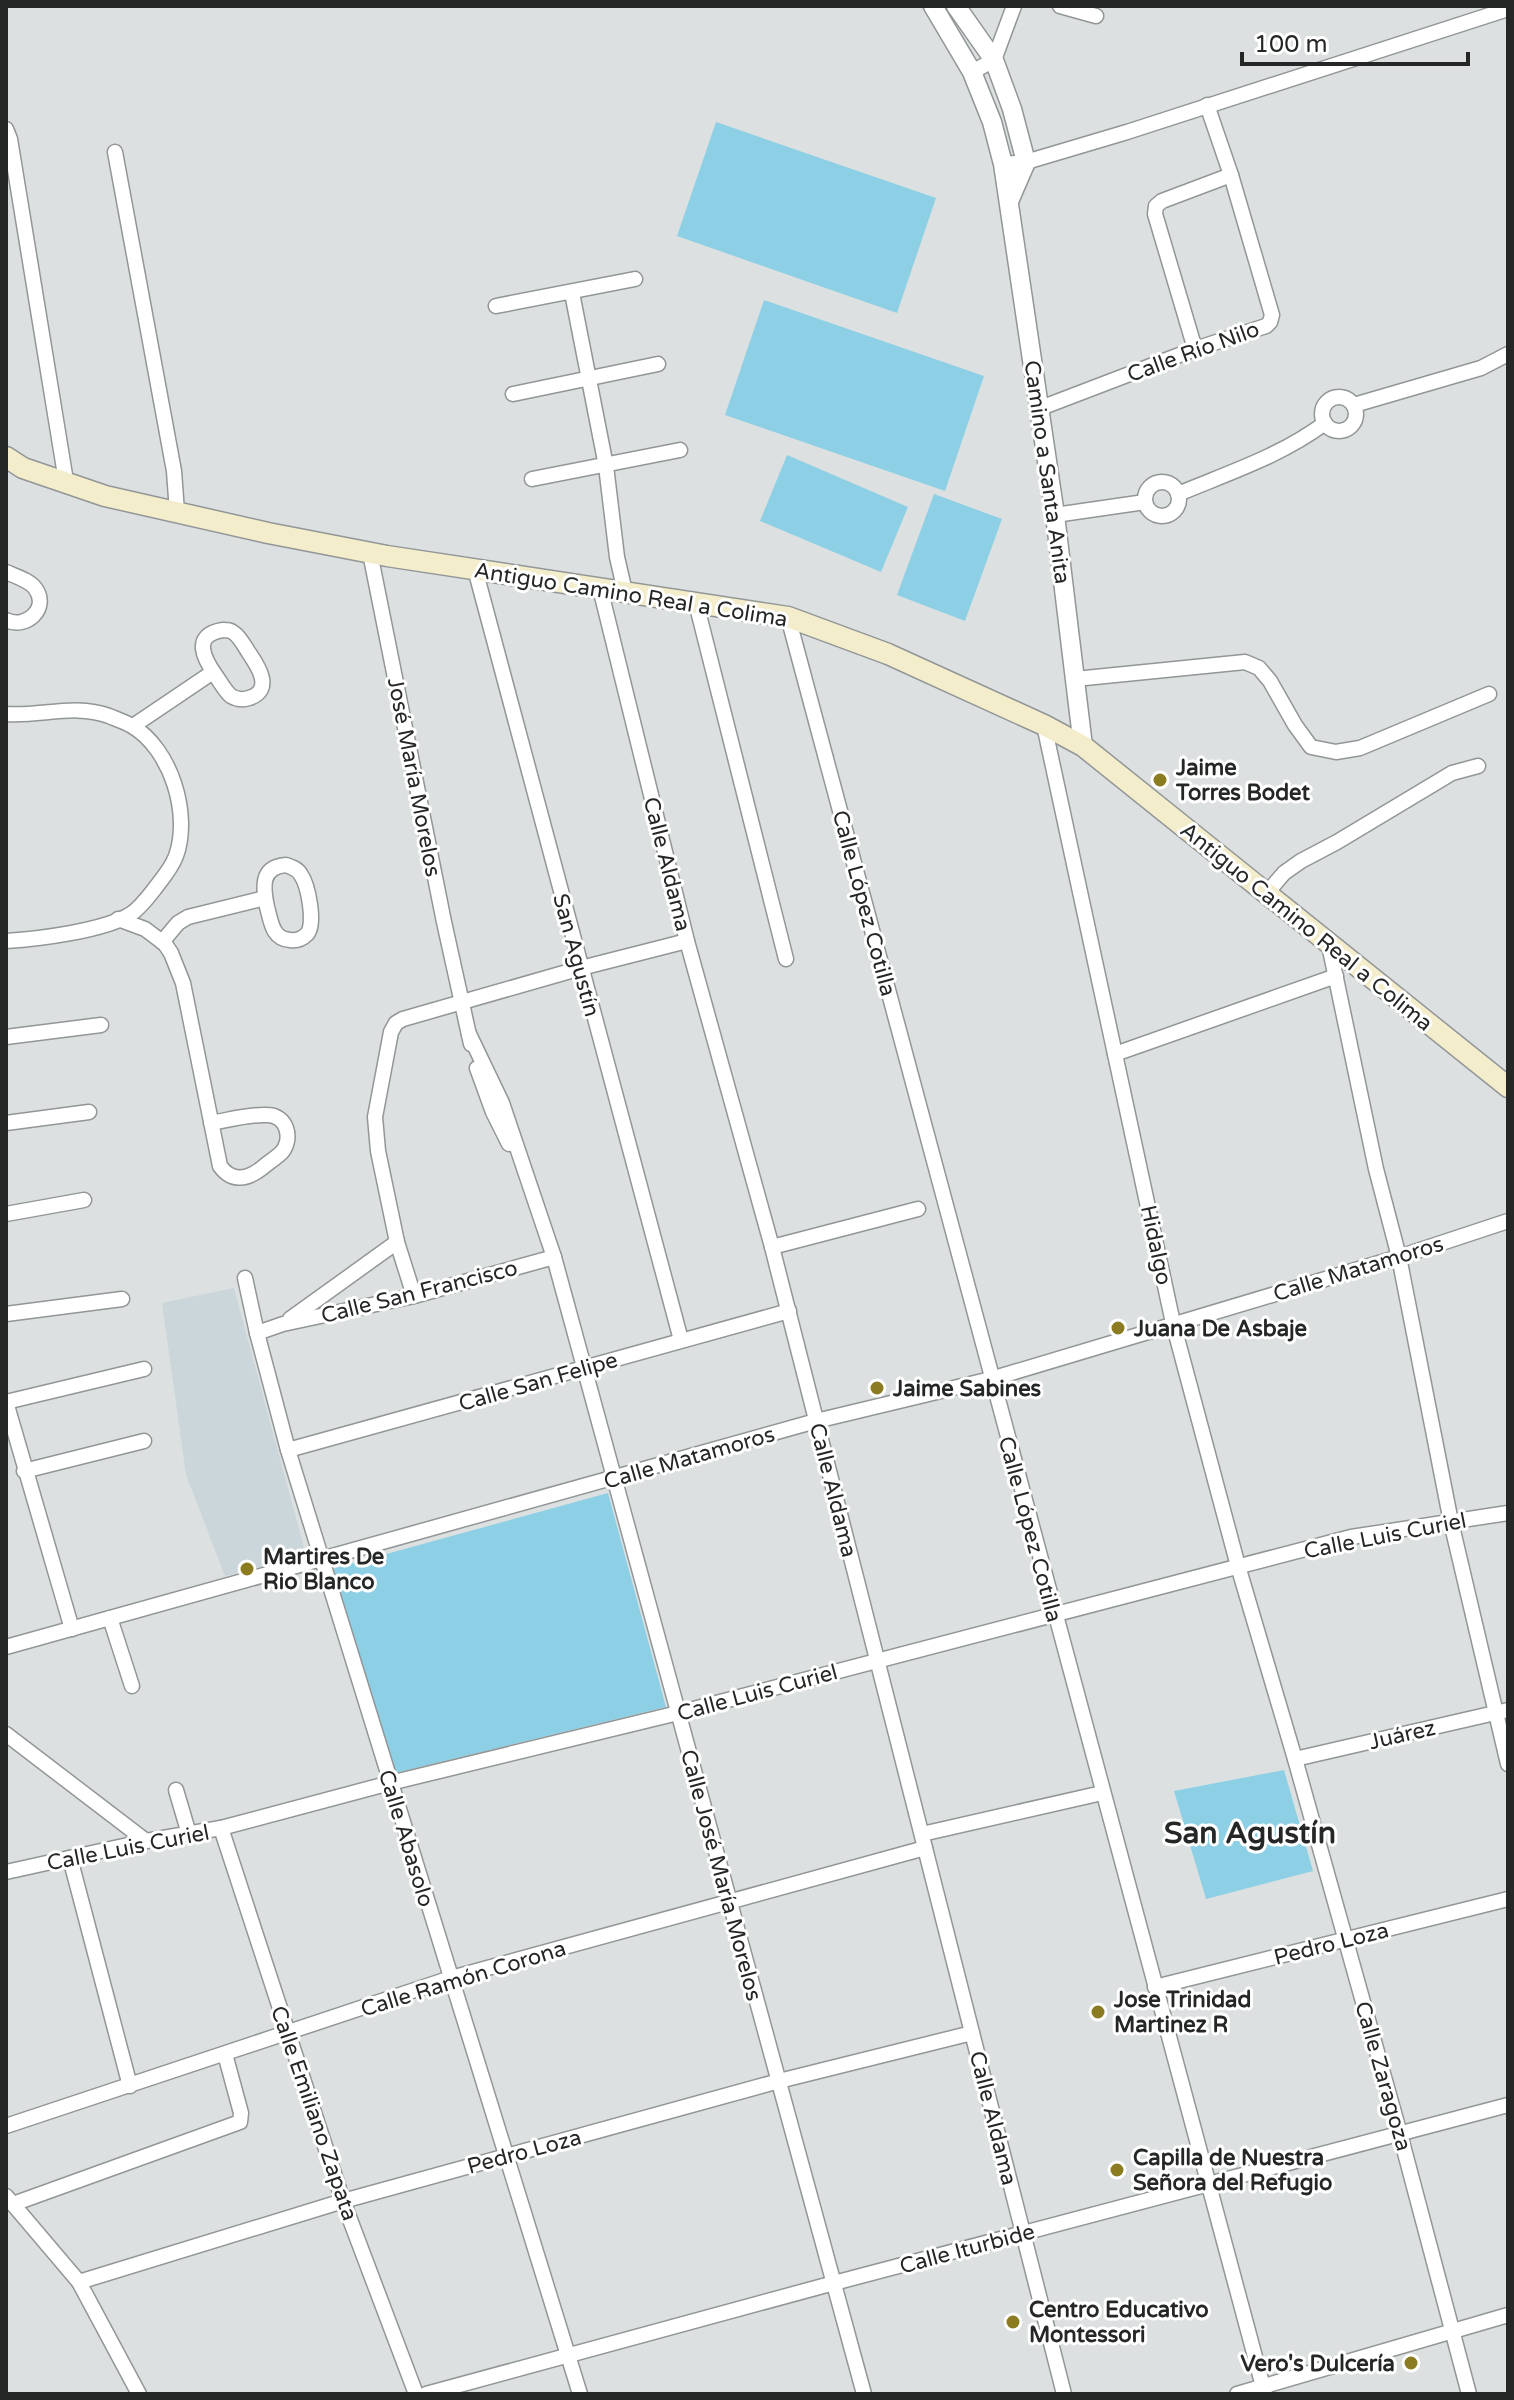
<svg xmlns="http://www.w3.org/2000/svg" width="1514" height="2400" viewBox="0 0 1514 2400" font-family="'Varela Round',sans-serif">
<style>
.built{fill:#cad6da}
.green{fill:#8dd0e5}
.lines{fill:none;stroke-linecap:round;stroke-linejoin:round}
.minor-casing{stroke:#929697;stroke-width:17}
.tertiary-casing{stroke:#929697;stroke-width:21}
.secondary-casing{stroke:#929697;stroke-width:23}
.minor{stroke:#fff;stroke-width:14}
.tertiary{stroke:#fff;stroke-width:18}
.secondary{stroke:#f3edcb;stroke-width:20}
.poi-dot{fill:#8b7c22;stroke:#fff;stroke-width:3}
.labels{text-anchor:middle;stroke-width:6;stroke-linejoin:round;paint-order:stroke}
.street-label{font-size:22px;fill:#252626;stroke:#fff}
.poi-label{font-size:22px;font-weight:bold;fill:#252626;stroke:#fff;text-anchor:start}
.district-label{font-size:30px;font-weight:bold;fill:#252626;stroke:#fff}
</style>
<rect width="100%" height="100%" fill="#dce0e1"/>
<polygon class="built" points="234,1288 306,1555 225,1576 186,1475 162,1303"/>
<g class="green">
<polygon points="716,122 936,198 897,313 677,236"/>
<polygon points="764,300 984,376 945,491 725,415"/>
<polygon points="787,455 908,507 881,572 760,521"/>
<polygon points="934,494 1002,519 965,621 897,595"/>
<polygon points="608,1493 666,1707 395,1773 332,1569"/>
<polygon points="1284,1770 1313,1871 1206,1899 1174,1791"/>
</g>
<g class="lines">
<g class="minor-casing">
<g id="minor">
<polyline points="1060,6 1096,16"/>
<polyline points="972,72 994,60 1014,6"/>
<polyline points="6,129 10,139 66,481"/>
<polyline points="115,152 174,471 177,512"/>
<polyline points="1003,164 1026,162 1127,132 1508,9"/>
<polyline points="572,293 606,466 617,557 625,592"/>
<polyline points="496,306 635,279"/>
<polyline points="1195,349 1155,214 1156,206 1162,201 1231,175"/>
<polyline points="513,394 658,364"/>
<circle cx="1339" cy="414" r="17"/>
<polyline points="1354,405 1481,368 1508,354"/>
<polyline points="1038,409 1195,349 1266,326 1270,322 1272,315 1231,175 1207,105"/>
<polyline points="532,479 680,450"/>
<circle cx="1162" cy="499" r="17"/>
<path d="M1178,494C1228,473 1281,456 1325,423"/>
<polyline points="1055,515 1145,502"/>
<polyline points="370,553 444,922 471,1044"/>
<polyline points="475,569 681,1340"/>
<path d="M6,572C15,576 29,580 35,588C50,608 26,630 6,620"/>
<polyline points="600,588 687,941 772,1247 1064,2394"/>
<polyline points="696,603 786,959"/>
<polyline points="788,617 1265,2394"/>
<path d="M223,630C228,630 230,630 234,633C240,637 245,647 249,653C258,666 274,690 249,698C243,700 236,699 231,696C225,691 221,683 216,676C204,659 191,635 223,630Z"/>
<polyline points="1075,679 1245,662 1259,668 1270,681 1295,725 1311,747 1336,752 1360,748 1489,694"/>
<path d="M6,714C40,717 75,703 109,716C116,719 125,722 132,726C171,749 191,814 176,856C172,867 163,878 156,887C149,896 141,907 131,914C104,931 38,939 6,941"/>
<polyline points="1044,725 1173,1323 1238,1566 1295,1759 1400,2134 1469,2394"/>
<polyline points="133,726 213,672"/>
<path d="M286,865C292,867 298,869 301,875C308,885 316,924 307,934C302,939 296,941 290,940C272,939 271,921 267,907C263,888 260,867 286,865Z"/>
<polyline points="1266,894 1284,873 1301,861 1337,842 1452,773 1478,766"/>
<path d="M118,919L145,929L165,944L171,953L183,983L220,1166C232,1183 248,1179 262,1168C269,1162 276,1158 282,1152C293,1138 287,1115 267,1115C249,1114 229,1120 211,1123"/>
<polyline points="162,942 178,923 188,917 265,898"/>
<polyline points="1329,945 1376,1169 1399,1257 1451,1522 1508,1764"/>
<polyline points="469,1034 502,1103 554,1257 864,2394"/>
<polyline points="6,1037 101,1025"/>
<polyline points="1115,1054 1336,976"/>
<polyline points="477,1068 493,1112 509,1144"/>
<polyline points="6,1123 89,1112"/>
<polyline points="6,1214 84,1200"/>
<polyline points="772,1247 918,1209"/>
<polyline points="245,1278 257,1333 288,1450 580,2394"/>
<polyline points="414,1296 397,1242 378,1151 375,1117 391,1032 396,1023 403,1019 581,968 687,941"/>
<polyline points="6,1314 122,1299"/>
<polyline points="290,1319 397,1242"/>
<polyline points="257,1333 283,1324 414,1296 554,1257"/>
<polyline points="6,1402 72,1629"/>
<polyline points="6,1402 144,1369"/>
<polyline points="288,1450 789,1311"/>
<polyline points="24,1471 144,1441"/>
<polyline points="110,1618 132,1686"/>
<polyline points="6,1647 816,1421 991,1379 1399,1257 1508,1221"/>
<polyline points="6,1734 146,1841"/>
<polyline points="1295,1759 1508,1710"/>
<polyline points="176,1790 189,1834"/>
<polyline points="221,1828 343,2201 416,2394"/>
<polyline points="922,1834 1102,1793"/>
<polyline points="70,1858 130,2086"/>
<polyline points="6,1872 146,1841 221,1828 390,1783 678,1713 1351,1537 1508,1513"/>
<polyline points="1155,1987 1508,1899"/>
<polyline points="6,2126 451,1978 925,1848"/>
<polyline points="6,2196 79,2282 139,2394"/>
<polyline points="13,2204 240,2122 241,2113 225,2054"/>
<polyline points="79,2282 343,2201 779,2081 972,2033"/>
<polyline points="426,2394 834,2283 1508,2105"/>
<polyline points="1237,2394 1508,2315"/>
</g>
</g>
<g class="tertiary-casing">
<g id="tertiary">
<polyline points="933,6 972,72 992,122 1003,164 1055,515 1083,746"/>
<polyline points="956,6 994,60 1012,109 1026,162 1010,199"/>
</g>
</g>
<g class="secondary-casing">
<polyline id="secondary" points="6,457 23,468 105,496 268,533 387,556 788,617 888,654 1044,725 1083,746 1508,1087"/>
</g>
<use href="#minor" class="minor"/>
<use href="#tertiary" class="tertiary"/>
<use href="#secondary" class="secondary"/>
</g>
<g class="poi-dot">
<circle cx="1160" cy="780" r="8"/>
<circle cx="1118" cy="1328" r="8"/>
<circle cx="877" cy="1388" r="8"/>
<circle cx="247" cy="1569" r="8"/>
<circle cx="1098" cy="2012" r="8"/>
<circle cx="1117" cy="2170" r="8"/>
<circle cx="1013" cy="2322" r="8"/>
<circle cx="1411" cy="2363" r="8"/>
</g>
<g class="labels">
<g class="street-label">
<text transform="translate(1193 351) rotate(-20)" y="8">Calle Río Nilo</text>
<text transform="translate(1048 472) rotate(82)" y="8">Camino a Santa Anita</text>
<text transform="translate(631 594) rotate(9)" y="8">Antiguo Camino Real a Colima</text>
<text transform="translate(415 777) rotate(79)" y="8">José María Morelos</text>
<text transform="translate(668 864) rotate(76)" y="8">Calle Aldama</text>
<text transform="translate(865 903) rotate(75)" y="8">Calle López Cotilla</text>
<text transform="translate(1307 926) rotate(39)" y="8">Antiguo Camino Real a Colima</text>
<text transform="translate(577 955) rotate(75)" y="8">San Agustín</text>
<text transform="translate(1157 1245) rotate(78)" y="8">Hidalgo</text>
<text transform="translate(1358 1268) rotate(-17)" y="8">Calle Matamoros</text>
<text transform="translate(419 1291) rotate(-14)" y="8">Calle San Francisco</text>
<text transform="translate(538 1381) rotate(-16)" y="8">Calle San Felipe</text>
<text transform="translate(689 1457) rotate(-16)" y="8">Calle Matamoros</text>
<text transform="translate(834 1490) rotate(76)" y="8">Calle Aldama</text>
<text transform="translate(1031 1529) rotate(75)" y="8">Calle López Cotilla</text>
<text transform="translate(1385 1535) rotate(-11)" y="8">Calle Luis Curiel</text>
<text transform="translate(757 1692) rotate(-15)" y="8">Calle Luis Curiel</text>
<text transform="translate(1402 1734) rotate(-13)" y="8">Juárez</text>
<text transform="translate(407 1838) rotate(73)" y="8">Calle Abasolo</text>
<text transform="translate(128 1847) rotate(-11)" y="8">Calle Luis Curiel</text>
<text transform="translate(722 1875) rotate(75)" y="8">Calle José María Morelos</text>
<text transform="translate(1331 1943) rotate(-14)" y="8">Pedro Loza</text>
<text transform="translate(463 1978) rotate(-17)" y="8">Calle Ramón Corona</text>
<text transform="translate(1384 2076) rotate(74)" y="8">Calle Zaragoza</text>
<text transform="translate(315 2113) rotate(71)" y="8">Calle Emiliano Zapata</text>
<text transform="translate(994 2118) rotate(76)" y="8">Calle Aldama</text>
<text transform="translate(524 2151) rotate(-15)" y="8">Pedro Loza</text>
<text transform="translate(967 2248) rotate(-15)" y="8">Calle Iturbide</text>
</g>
<g class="poi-label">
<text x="1176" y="775">Jaime<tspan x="1176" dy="25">Torres Bodet</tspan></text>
<text x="1134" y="1336">Juana De Asbaje</text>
<text x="893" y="1396">Jaime Sabines</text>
<text x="263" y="1564">Martires De<tspan x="263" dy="25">Rio Blanco</tspan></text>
<text x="1114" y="2007">Jose Trinidad<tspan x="1114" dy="25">Martinez R</tspan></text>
<text x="1133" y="2165">Capilla de Nuestra<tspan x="1133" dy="25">Señora del Refugio</tspan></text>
<text x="1029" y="2317">Centro Educativo<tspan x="1029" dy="25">Montessori</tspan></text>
<text x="1395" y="2371" text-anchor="end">Vero's Dulcería</text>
</g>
<g class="district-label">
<text x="1250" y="1843">San Agustín</text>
</g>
</g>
<rect width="1514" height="2400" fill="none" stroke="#252626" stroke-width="16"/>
<path d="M1242 52v12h226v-12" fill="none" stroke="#252626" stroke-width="4"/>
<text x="1254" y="52" font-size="24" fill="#252626" stroke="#ffffff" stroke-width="6" paint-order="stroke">100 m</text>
</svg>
